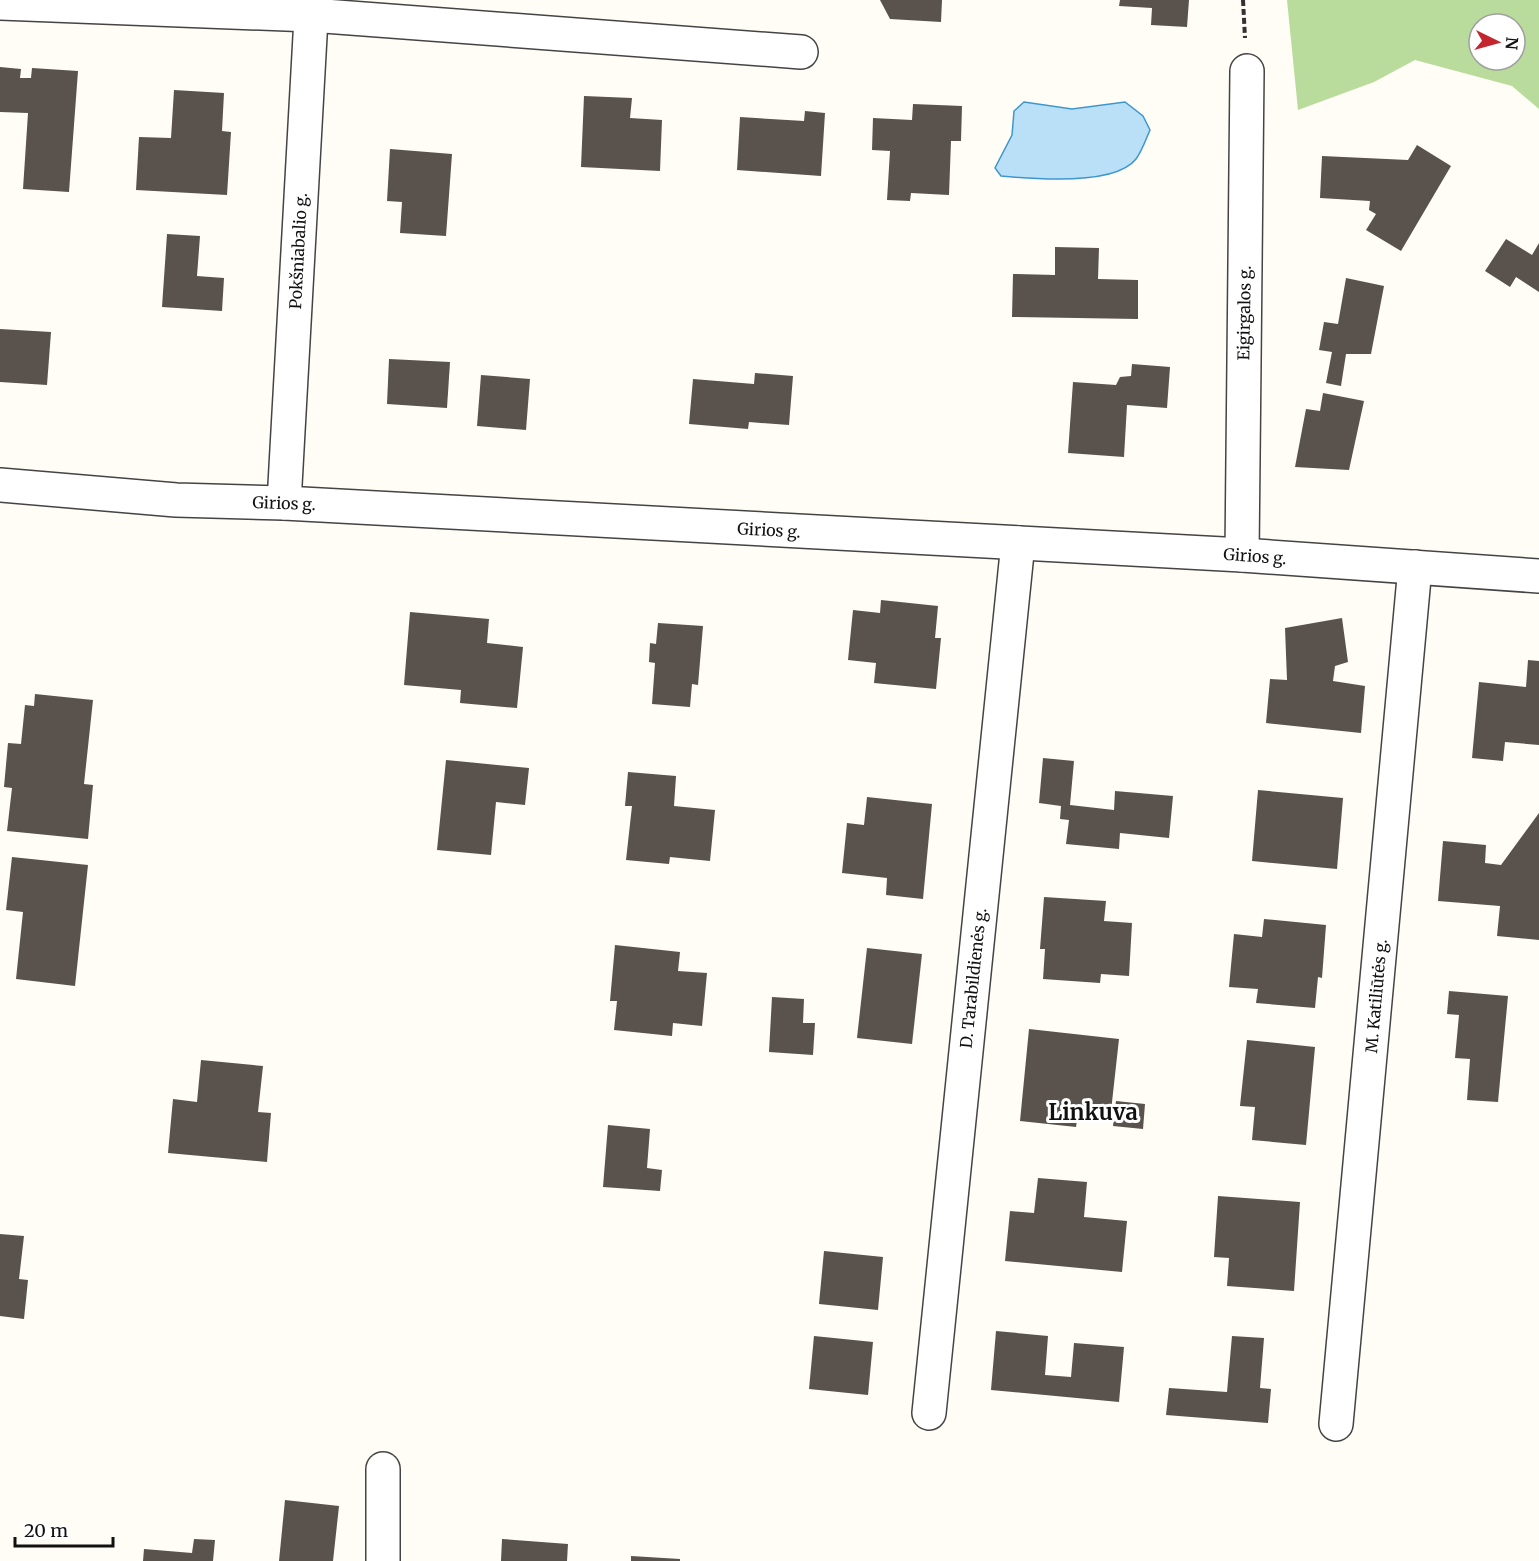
<svg xmlns="http://www.w3.org/2000/svg" width="1539" height="1561" viewBox="0 0 1539 1561" font-family="Merriweather,serif">
<style>
.forest{fill:#b9dc9c;fill-rule:evenodd}
.water{fill:#b9e0f7;stroke:#3f96cf;stroke-width:1.5}
.building{fill:#5a524d}
.lines{fill:none;stroke-linecap:round;stroke-linejoin:round}
.minor-casing{stroke:#444;stroke-width:36}
.path{stroke:#333;stroke-width:4;stroke-dasharray:6 3;stroke-linecap:butt}
.minor{stroke:#fff;stroke-width:33}
.labels{text-anchor:middle;stroke-width:6;stroke-linejoin:round;paint-order:stroke}
.street-label{font-size:16px;fill:#111;stroke:#fff}
.district-label{font-size:22px;font-weight:bold;fill:#111;stroke:#fff}
</style>
<rect width="100%" height="100%" fill="#fffdf5"/>
<path class="forest" d="M1287,0H1539V109L1512,86L1415,60L1374,82L1298,110ZM1479,24H1515V60H1479Z"/>
<path class="water" d="M1024,102L1072,109L1125,102L1143,116L1150,130C1146,139 1142,151 1136,159C1115,186 1032,179 1001,176L995,168L1012,135L1014,111Z"/>
<g class="building">
<polygon points="880,0 942,0 941,22 890,19"/>
<polygon points="1120,0 1189,0 1187,27 1151,25 1152,8 1119,6"/>
<polygon points="0,67 21,69 20,78 31,78 32,68 78,71 69,192 23,189 28,113 0,112"/>
<polygon points="174,90 224,93 222,131 231,132 227,195 136,190 139,137 171,138"/>
<polygon points="584,96 632,98 630,118 662,120 660,171 581,167"/>
<polygon points="913,104 962,106 961,141 951,141 949,195 911,193 910,201 887,200 890,151 872,150 873,118 912,120"/>
<polygon points="805,111 825,113 821,176 737,170 740,117 804,121"/>
<polygon points="1417,145 1451,166 1401,251 1366,230 1376,214 1369,210 1370,201 1320,198 1322,156 1408,160"/>
<polygon points="390,149 452,154 446,236 400,233 402,202 387,201"/>
<polygon points="167,234 200,236 197,276 224,278 222,311 162,307"/>
<polygon points="1506,239 1532,255 1539,243 1539,292 1516,277 1510,287 1485,271"/>
<polygon points="1055,247 1099,248 1098,279 1138,280 1138,319 1012,317 1013,274 1055,275"/>
<polygon points="1346,278 1384,286 1371,354 1346,354 1341,386 1326,383 1332,352 1319,350 1324,322 1338,324"/>
<polygon points="0,329 51,332 47,385 0,382"/>
<polygon points="389,359 450,362 447,408 387,404"/>
<polygon points="1132,364 1170,367 1167,408 1127,405 1124,457 1068,453 1073,382 1116,385 1120,377 1131,376"/>
<polygon points="755,373 793,376 789,425 749,422 748,429 689,424 693,379 754,384"/>
<polygon points="481,375 530,379 526,430 477,426"/>
<polygon points="1323,393 1364,401 1349,470 1295,467 1306,409 1320,411"/>
<polygon points="881,600 938,606 935,638 941,638 936,689 874,683 876,663 848,660 853,610 880,613"/>
<polygon points="410,612 489,619 487,643 523,647 517,708 460,703 461,690 404,685"/>
<polygon points="1342,618 1348,662 1335,666 1333,681 1365,686 1361,733 1266,723 1270,679 1287,680 1285,628"/>
<polygon points="658,623 703,626 698,685 692,684 690,707 652,704 655,663 649,662 650,643 656,644"/>
<polygon points="1528,660 1539,661 1539,745 1505,742 1503,761 1472,758 1479,682 1526,687"/>
<polygon points="35,694 93,700 84,784 93,785 88,839 7,831 12,788 4,787 8,743 21,744 25,705 34,706"/>
<polygon points="1043,758 1074,761 1070,805 1114,810 1115,791 1173,796 1169,838 1120,833 1119,849 1066,844 1069,820 1060,819 1061,806 1039,803"/>
<polygon points="446,760 529,768 525,805 496,802 491,855 437,850"/>
<polygon points="628,772 676,776 674,806 715,810 710,861 670,857 669,864 626,860 632,806 625,806"/>
<polygon points="1258,790 1343,798 1337,869 1252,861"/>
<polygon points="867,797 932,804 923,899 886,895 887,878 842,873 847,823 864,825"/>
<polygon points="1539,813 1539,940 1497,936 1500,906 1438,901 1443,841 1486,845 1485,863 1501,865"/>
<polygon points="12,857 88,865 75,986 16,979 23,912 6,910"/>
<polygon points="1044,897 1106,901 1104,921 1132,923 1129,976 1101,974 1100,983 1043,979 1045,949 1040,949"/>
<polygon points="1264,919 1326,925 1322,978 1318,977 1315,1008 1256,1003 1258,989 1229,987 1234,934 1262,937"/>
<polygon points="615,945 680,952 678,971 707,973 702,1026 673,1023 672,1036 614,1030 617,1001 610,1001"/>
<polygon points="867,948 922,954 912,1044 857,1038"/>
<polygon points="1449,991 1508,996 1498,1102 1467,1100 1470,1059 1455,1058 1459,1015 1447,1014"/>
<polygon points="772,997 804,999 803,1023 815,1023 813,1055 769,1052"/>
<polygon points="1029,1029 1119,1039 1111,1111 1079,1107 1076,1127 1020,1121"/>
<polygon points="1247,1040 1315,1047 1306,1145 1252,1140 1255,1107 1240,1106"/>
<polygon points="201,1060 263,1066 258,1112 271,1113 267,1162 168,1153 173,1099 197,1102"/>
<polygon points="1116,1101 1145,1104 1143,1129 1113,1126"/>
<polygon points="608,1125 650,1129 647,1168 662,1170 660,1191 603,1187"/>
<polygon points="1038,1178 1087,1182 1084,1217 1127,1221 1122,1272 1005,1261 1010,1211 1034,1213"/>
<polygon points="1218,1196 1300,1202 1294,1291 1227,1286 1229,1258 1214,1257"/>
<polygon points="0,1234 24,1236 19,1279 28,1280 24,1319 0,1316"/>
<polygon points="824,1251 883,1257 878,1310 819,1304"/>
<polygon points="996,1331 1048,1336 1045,1375 1071,1377 1074,1343 1124,1347 1119,1402 991,1390"/>
<polygon points="814,1336 873,1342 868,1395 809,1389"/>
<polygon points="1232,1336 1264,1338 1260,1388 1271,1389 1268,1423 1166,1415 1169,1388 1227,1392"/>
<polygon points="285,1500 339,1506 333,1561 279,1561"/>
<polygon points="194,1539 215,1540 213,1561 143,1561 144,1549 192,1553"/>
<polygon points="502,1539 568,1544 567,1561 501,1561"/>
<polygon points="631,1556 680,1559 680,1561 631,1561"/>
</g>
<g class="lines">
<g class="minor-casing">
<g id="minor">
<polyline points="0,3 311,15 801,52"/>
<polyline points="0,485 176,500 284,503 1242,555 1539,576"/>
<polyline points="284,503 312,0"/>
<polyline points="1242,555 1247,71"/>
<polyline points="929,1413 1018,543"/>
<polyline points="1336,1424 1415,567"/>
<polyline points="383,1469 383,1561"/>
</g>
</g>
<polyline class="path" points="1243,0 1245,38"/>
<use href="#minor" class="minor"/>
</g>
<g class="labels">
<g class="street-label">
<text transform="translate(298 251) rotate(-87)" y="6">Pokšniabalio g.</text>
<text transform="translate(1244 313) rotate(-89)" y="6">Eigirgalos g.</text>
<text transform="translate(284 503) rotate(2)" y="6">Girios g.</text>
<text transform="translate(769 530) rotate(3)" y="6">Girios g.</text>
<text transform="translate(1255 556) rotate(4)" y="6">Girios g.</text>
<text transform="translate(973 978) rotate(-84)" y="6">D. Tarabildienės g.</text>
<text transform="translate(1376 996) rotate(-85)" y="6">M. Katiliūtės g.</text>
</g>
<g class="district-label">
<text x="1093" y="1120">Linkuva</text>
</g>
</g>
<g transform="translate(1497 42) rotate(95)"><circle r="28" fill="#ffffff" stroke="#a0a0a0" stroke-width="1.5"/>
<path d="M0-4.5L10 22L0 15L-10 22Z" fill="#c4262e"/>
<text y="-9" font-size="16" font-weight="bold" text-anchor="middle" fill="#111111">N</text>
</g>
<path d="M15 1537v9h98v-9" fill="none" stroke="#111111" stroke-width="3"/>
<text x="24" y="1537" font-size="18" fill="#111111" stroke="#ffffff" stroke-width="4.5" paint-order="stroke">20 m</text>
</svg>
